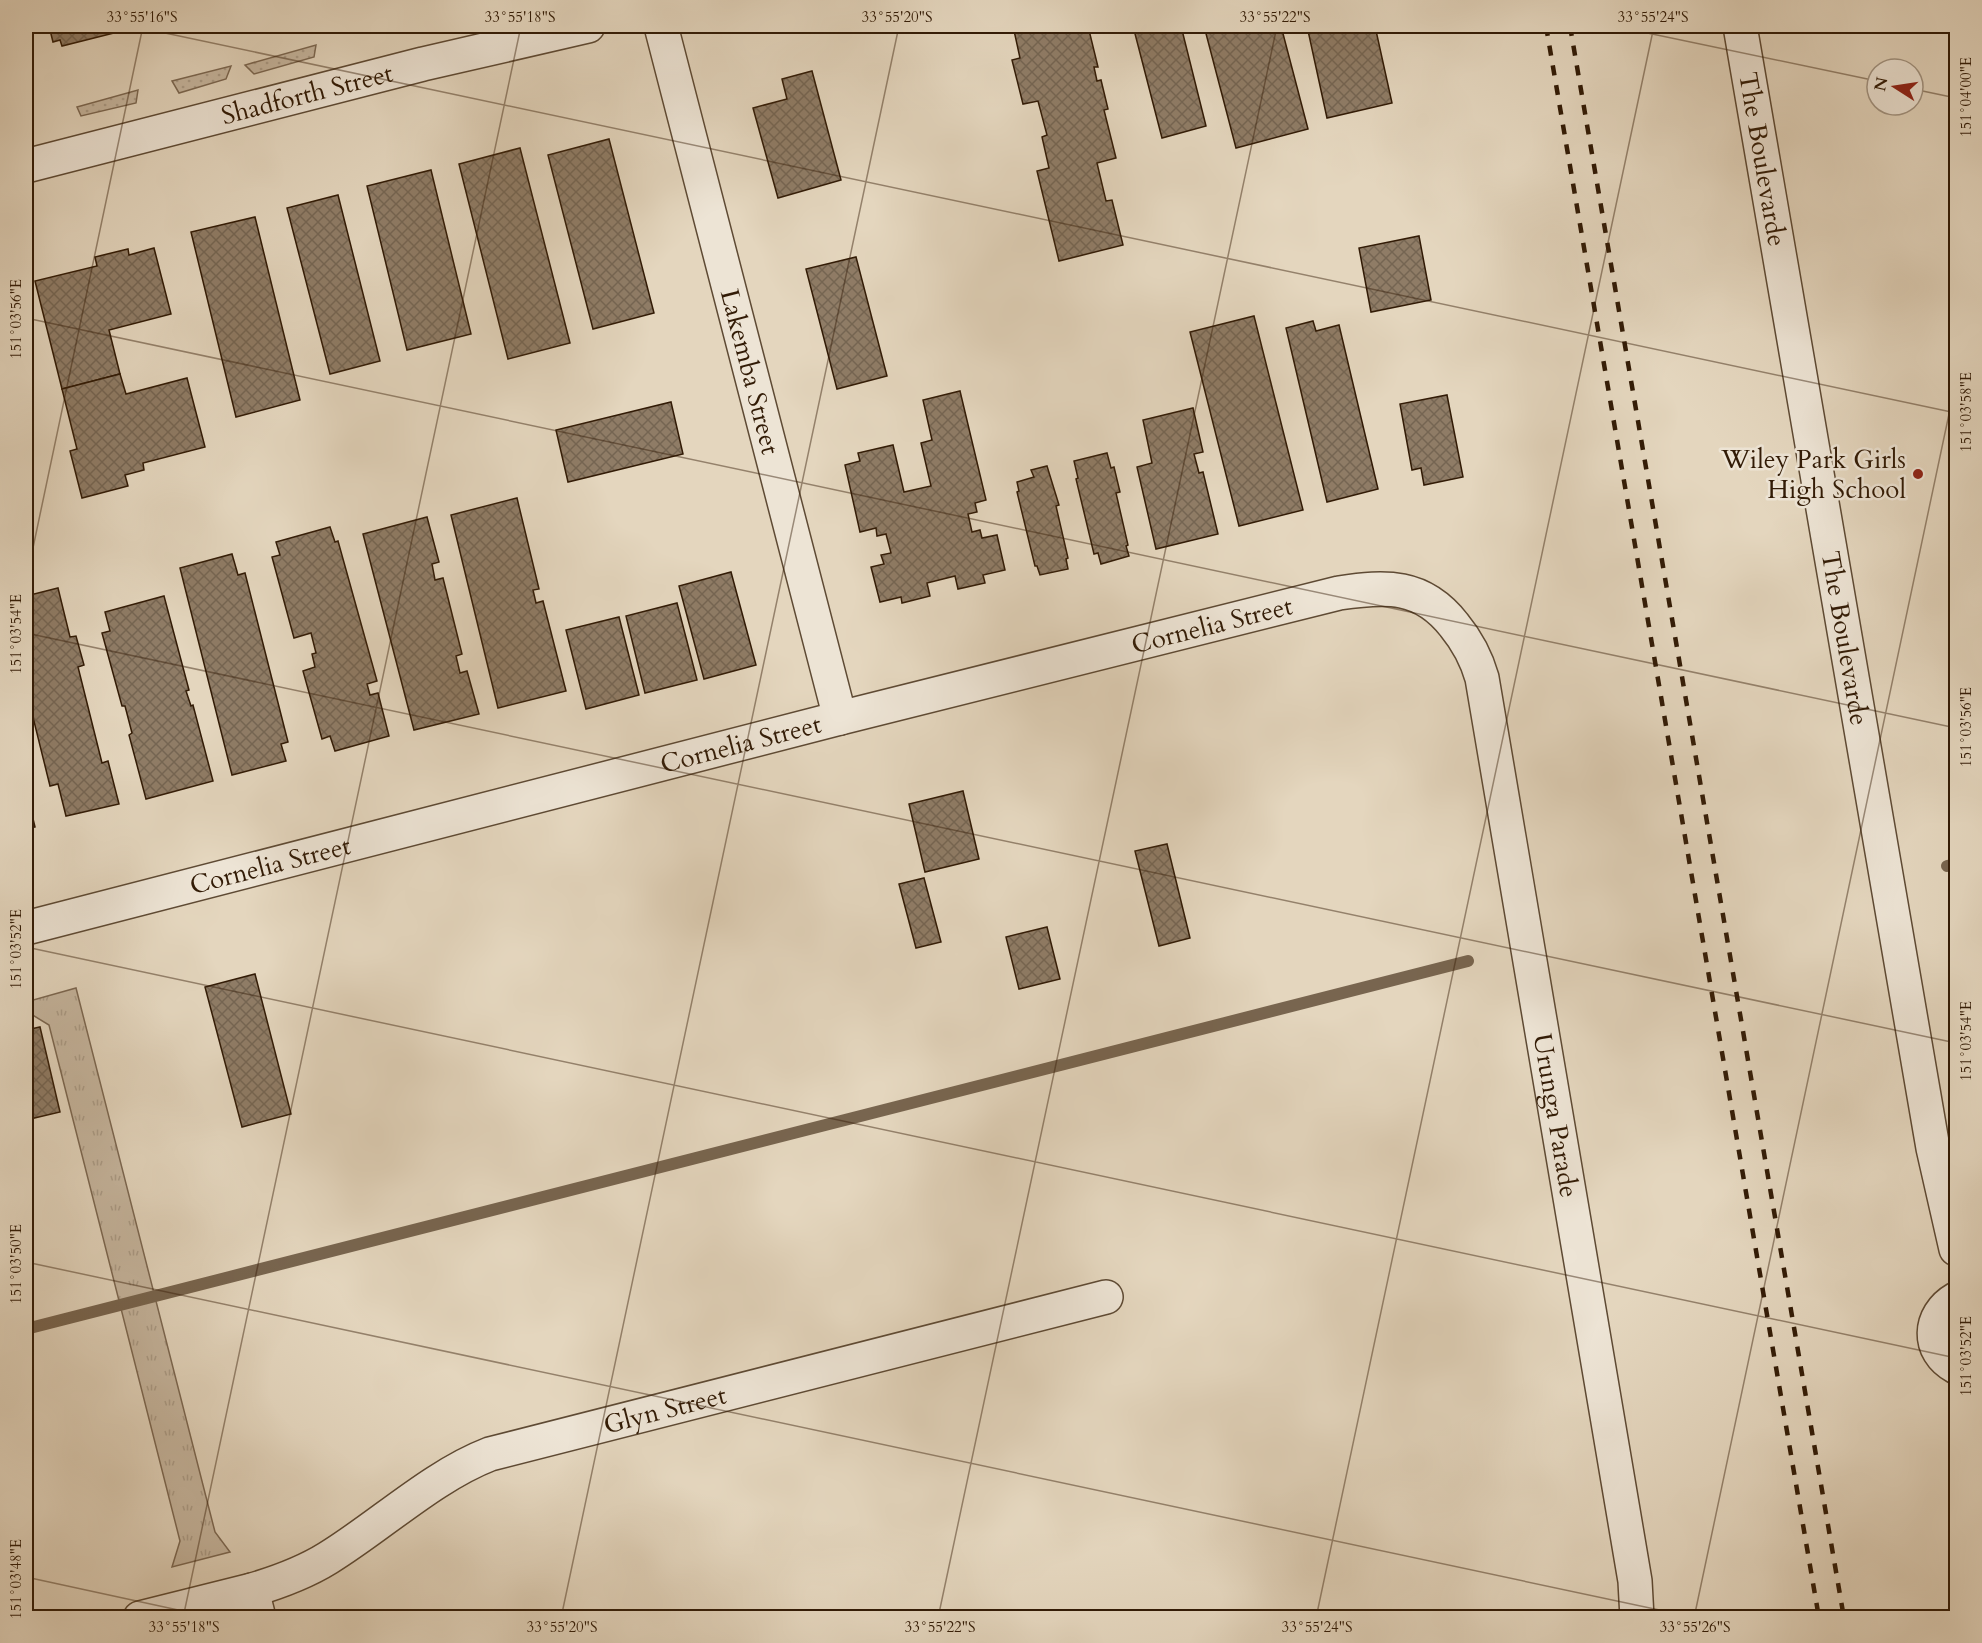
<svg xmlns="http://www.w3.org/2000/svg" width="1982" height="1643" viewBox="0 0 1982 1643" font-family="Cardo,serif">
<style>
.grass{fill:url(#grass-dots);stroke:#7c6852;stroke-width:1.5}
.park{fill:url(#park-tufts);stroke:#7c6852;stroke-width:1.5}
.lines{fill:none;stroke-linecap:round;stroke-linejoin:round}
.stream{stroke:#78654f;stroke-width:12}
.building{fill:url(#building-cross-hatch);stroke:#321b06;stroke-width:1.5}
.minor-casing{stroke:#5e4a34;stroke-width:36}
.tertiary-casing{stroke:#5e4a34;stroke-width:36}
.minor{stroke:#ede4d5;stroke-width:33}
.tertiary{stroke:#ede4d5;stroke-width:33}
.rail{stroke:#321b06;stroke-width:4.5;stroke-dasharray:10 10;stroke-linecap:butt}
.ticks{fill:none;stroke:#321b06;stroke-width:1.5;stroke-opacity:0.45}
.poi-dot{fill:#8f2418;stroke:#ede4d5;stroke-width:2}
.labels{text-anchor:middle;stroke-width:5;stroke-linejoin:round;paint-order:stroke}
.street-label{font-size:26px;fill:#321b06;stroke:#ede4d5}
.poi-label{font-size:26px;fill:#321b06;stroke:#ede4d5;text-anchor:end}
.neatline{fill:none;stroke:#321b06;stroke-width:2}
.ticks-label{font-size:15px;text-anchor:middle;fill:#321b06}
</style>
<defs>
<pattern id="grass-dots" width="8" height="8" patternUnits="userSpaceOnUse" patternTransform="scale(1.5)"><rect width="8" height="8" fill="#c6b69f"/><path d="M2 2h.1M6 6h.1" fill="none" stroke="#ab9c87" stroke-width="1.8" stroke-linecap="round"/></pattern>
<pattern id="park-tufts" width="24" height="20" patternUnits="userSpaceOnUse" patternTransform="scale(1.5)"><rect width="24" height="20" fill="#c6b69f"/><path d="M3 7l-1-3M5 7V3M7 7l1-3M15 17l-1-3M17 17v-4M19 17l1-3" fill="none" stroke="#ab9c87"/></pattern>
<pattern id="building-cross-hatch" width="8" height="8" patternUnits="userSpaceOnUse" patternTransform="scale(1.5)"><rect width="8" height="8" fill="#8f7c66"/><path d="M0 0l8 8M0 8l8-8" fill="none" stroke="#756552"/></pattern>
</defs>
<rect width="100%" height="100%" fill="#e4d6be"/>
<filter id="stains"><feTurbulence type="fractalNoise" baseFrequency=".00333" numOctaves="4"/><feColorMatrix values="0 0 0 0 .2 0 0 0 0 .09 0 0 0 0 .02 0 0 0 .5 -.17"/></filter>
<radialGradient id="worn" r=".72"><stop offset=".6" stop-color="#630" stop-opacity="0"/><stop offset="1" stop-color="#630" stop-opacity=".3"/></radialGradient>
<g class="grass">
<polygon points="316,45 314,57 254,74 245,65"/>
<polygon points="231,66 226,79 179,93 172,81"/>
<polygon points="138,90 136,103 81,116 77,107"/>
</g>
<polygon class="park" points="76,988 215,1532 230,1552 172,1567 180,1541 49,1025 26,1011 26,1002"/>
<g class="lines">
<g class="stream">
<polyline points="1947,866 1956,864"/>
<polyline points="26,1329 1468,961"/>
</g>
</g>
<g class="building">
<polygon points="49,26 121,26 122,31 62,46 60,40 53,42"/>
<polygon points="145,26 177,26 147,33"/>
<polygon points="1013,26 1088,26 1098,67 1094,67 1097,81 1101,80 1108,109 1104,110 1116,158 1097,163 1106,201 1112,200 1123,245 1059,261 1037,171 1049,168 1042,137 1047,135 1038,101 1023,104 1012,60 1020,58"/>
<polygon points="1133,26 1181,26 1206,126 1162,138"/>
<polygon points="1204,26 1281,26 1308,129 1236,148"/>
<polygon points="1307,26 1375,26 1392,103 1327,118"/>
<polygon points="812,71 841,180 778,198 753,108 787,99 782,79"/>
<polygon points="609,139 654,313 593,329 548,155"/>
<polygon points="520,148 570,343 508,359 459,164"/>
<polygon points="431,170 471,334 407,350 367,186"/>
<polygon points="338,195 380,361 330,374 287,208"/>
<polygon points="255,217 300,400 236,417 191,232"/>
<polygon points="1419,236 1431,300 1371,312 1359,248"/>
<polygon points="154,248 171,314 109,330 120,374 62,389 35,281 97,266 95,257 128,249 129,255"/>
<polygon points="856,257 887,376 837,389 806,269"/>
<polygon points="1254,316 1303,510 1239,526 1190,332"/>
<polygon points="1313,321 1316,331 1339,325 1378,489 1327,502 1286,328"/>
<polygon points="120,374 126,394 187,378 205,447 143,463 144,470 125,475 128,486 82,498 70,451 77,449 62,389"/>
<polygon points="960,391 986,500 975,503 977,512 968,514 972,532 980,530 982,538 997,535 1005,570 983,575 985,583 958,589 955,576 927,583 930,596 902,603 901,597 880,602 871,567 884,564 881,555 891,553 886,534 877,536 876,528 860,532 845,465 860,461 858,453 893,445 904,492 931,486 921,443 932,440 923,400"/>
<polygon points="1447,395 1463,477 1424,485 1421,468 1412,470 1400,404"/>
<polygon points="671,402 683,454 568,482 556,430"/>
<polygon points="1193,408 1203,452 1194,454 1199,473 1203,472 1218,534 1156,549 1137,467 1152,463 1143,420"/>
<polygon points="1107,453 1111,468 1114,467 1120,492 1116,493 1128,545 1126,546 1129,556 1101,564 1098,553 1094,554 1076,479 1078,478 1074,461"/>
<polygon points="1047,466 1059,505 1056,506 1068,558 1066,559 1068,569 1040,575 1037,566 1035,566 1017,492 1019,491 1017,482 1034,477 1031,470"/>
<polygon points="517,498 539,589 533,590 536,603 543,601 566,691 498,708 451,515"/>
<polygon points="427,517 439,562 432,564 435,580 443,578 462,654 456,656 460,673 467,671 479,714 414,730 363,534"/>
<polygon points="330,527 335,542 338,541 377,681 367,684 370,695 378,693 389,736 335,751 330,736 322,739 303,671 315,667 312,654 316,653 311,633 294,638 272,557 280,555 276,542"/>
<polygon points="232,554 238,575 245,573 288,742 281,744 286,761 232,775 180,568"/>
<polygon points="731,572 756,665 704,679 679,586"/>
<polygon points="58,588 70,637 76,636 84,665 78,667 102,763 108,761 119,804 66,816 58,784 50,786 26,689 26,683 31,681 26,658 26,596"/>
<polygon points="164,596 189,690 186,691 191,706 193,705 213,781 146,799 129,735 132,733 125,706 122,706 102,633 110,631 105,612"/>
<polygon points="677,603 697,680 645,693 626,616"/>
<polygon points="619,617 639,695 586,709 566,630"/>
<polygon points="26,790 35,827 26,829"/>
<polygon points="963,791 979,859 925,872 909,804"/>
<polygon points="1167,844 1190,938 1159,946 1135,851"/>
<polygon points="924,878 941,942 916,948 899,884"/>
<polygon points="1047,927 1060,979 1019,989 1006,937"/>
<polygon points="255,974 291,1114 242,1127 205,987"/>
<polygon points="40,1027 60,1112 26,1120 26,1030"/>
</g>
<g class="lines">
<g class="minor-casing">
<g id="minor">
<path id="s1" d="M661,26L840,718"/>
<path id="s2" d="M26,166L423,64L588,26"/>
<path id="s3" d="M26,928L840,718L1339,593C1386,586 1422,584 1454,625C1468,642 1476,657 1482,678L1635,1581L1637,1618"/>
<path id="s4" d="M252,1590C279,1582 304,1573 328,1558C380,1526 433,1476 490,1454L1106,1297"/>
<polyline points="140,1618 252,1590 259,1618"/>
</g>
</g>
<g class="tertiary-casing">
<g id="tertiary">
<path id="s5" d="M1740,26L1933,1148L1956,1249"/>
<path d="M1956,1299C1928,1315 1926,1351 1956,1367"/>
</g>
</g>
<use href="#minor" class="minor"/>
<use href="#tertiary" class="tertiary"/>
<g class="rail">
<polyline points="1546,26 1819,1618"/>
<polyline points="1570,26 1844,1618"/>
</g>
</g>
<path class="ticks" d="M132,26L1956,413M1614,26L1877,81M1913,89L1956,98M26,318L1956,728M26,581L143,26M26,633L1956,1043M26,947L1956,1358M26,1262L1697,1618M26,1577L215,1618M183,1618L521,26M561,1618L899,26M938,1618L1277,26M1316,1618L1654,26M1694,1618L1956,381"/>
<circle class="poi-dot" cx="1918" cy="474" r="6"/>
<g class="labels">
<g class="street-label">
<text dy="9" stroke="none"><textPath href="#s2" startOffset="290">Shadforth Street</textPath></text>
<text dy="9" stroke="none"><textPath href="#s5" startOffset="135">The Boulevarde</textPath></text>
<text dy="9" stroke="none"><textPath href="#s1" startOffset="357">Lakemba Street</textPath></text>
<text dy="9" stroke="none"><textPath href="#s3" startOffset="1224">Cornelia Street</textPath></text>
<text dy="9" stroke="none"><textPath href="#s5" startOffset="621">The Boulevarde</textPath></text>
<text dy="9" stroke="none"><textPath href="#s3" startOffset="738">Cornelia Street</textPath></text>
<text dy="9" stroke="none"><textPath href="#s3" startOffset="252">Cornelia Street</textPath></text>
<text dy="9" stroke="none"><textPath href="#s3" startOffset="1986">Urunga Parade</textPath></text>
<text dy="9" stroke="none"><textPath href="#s4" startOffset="456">Glyn Street</textPath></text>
</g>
<g class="poi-label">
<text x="1906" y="468">Wiley Park Girls<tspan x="1906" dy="30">High School</tspan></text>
</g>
</g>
<rect width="1982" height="1643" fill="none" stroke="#e4d6be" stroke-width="66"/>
<g transform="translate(1895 87) rotate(282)"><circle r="28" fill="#ede4d5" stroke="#a29482" stroke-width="1.5"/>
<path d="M0-4.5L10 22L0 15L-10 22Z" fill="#8f2418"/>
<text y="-9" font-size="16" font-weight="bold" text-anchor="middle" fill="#321b06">N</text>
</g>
<rect x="33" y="33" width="1916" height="1577" class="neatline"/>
<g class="ticks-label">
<text x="142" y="22">33°55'16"S</text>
<text x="520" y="22">33°55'18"S</text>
<text x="897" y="22">33°55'20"S</text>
<text x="1275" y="22">33°55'22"S</text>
<text x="1653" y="22">33°55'24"S</text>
<text transform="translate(1966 97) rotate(-90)" y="5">151°04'00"E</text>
<text transform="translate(16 319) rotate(-90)" y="5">151°03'56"E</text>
<text transform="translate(1966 412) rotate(-90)" y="5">151°03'58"E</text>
<text transform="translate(16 634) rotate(-90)" y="5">151°03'54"E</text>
<text transform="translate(1966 727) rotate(-90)" y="5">151°03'56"E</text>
<text transform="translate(16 949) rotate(-90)" y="5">151°03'52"E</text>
<text transform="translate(1966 1041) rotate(-90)" y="5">151°03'54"E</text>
<text transform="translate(16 1264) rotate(-90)" y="5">151°03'50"E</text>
<text transform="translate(1966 1356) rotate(-90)" y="5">151°03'52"E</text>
<text transform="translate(16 1579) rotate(-90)" y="5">151°03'48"E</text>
<text x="184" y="1632">33°55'18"S</text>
<text x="562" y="1632">33°55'20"S</text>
<text x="940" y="1632">33°55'22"S</text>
<text x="1317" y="1632">33°55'24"S</text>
<text x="1695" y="1632">33°55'26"S</text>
</g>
<rect width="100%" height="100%" filter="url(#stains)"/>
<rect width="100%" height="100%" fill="url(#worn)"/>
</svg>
